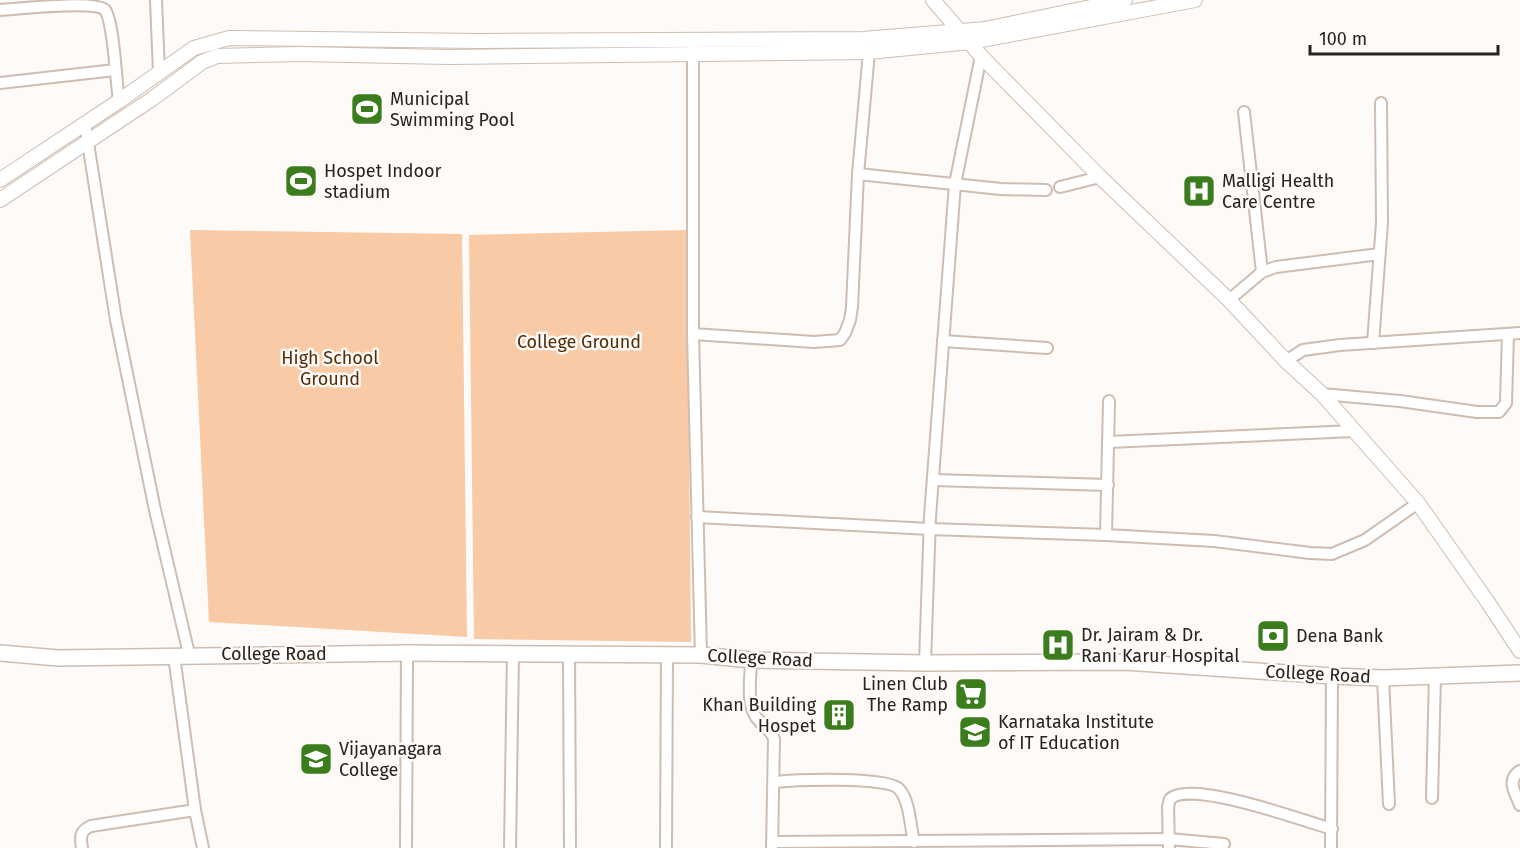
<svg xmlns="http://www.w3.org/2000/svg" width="1520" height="848" viewBox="0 0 1520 848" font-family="'Fira Sans',sans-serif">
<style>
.green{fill:#f8caa5}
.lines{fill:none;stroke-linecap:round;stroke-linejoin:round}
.minor-casing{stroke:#cebdb0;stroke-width:14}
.tertiary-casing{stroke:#cebdb0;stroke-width:16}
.secondary-casing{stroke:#cebdb0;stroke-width:18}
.minor{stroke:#fff;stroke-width:10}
.tertiary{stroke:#fff;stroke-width:14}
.secondary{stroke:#fff;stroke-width:15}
.labels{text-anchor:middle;stroke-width:5;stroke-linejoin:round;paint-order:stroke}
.poi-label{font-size:18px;fill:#29231e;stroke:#fdfaf7;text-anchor:start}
.park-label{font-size:18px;fill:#542e07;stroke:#fdfaf7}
.street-label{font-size:18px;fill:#29231e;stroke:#fdfaf7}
</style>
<rect width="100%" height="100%" fill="#fdfaf7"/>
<g class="green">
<polygon points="190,230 462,234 467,637 209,622"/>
<polygon points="687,230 691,642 474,639 469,235"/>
</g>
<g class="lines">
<g class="minor-casing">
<g id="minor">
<polyline points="156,0 159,73"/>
<path d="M0,10C18,9 94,0 105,10C114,22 116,83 119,101"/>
<polyline points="693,46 693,334 701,655"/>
<polyline points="0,83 115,70"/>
<polyline points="1244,112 1262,272"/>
<polyline points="85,124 116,320 155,510 189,654"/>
<polyline points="858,174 1001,189 1046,190"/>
<polyline points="1060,187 1100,177"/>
<polyline points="1229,300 1262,272 1276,267 1379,254"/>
<polyline points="693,334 814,342 840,340 845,333 850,320 852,307 858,174 869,52"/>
<polyline points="943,341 1047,348"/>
<polyline points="1373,343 1382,223 1381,103"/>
<polyline points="1286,361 1303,350 1340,345 1520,333"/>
<polyline points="1322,394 1400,401 1477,412 1499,412 1506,403 1508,334"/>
<polyline points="1109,401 1106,535 1214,541 1310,553 1332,554 1365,540 1418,503"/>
<polyline points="1108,442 1354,431"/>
<polyline points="933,480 1108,485"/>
<polyline points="697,517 930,529 1106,535"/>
<polyline points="569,654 570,848"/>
<polyline points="174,656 195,810 203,848"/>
<path d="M751,660C751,676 746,703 756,717C762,726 771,729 774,739L772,848"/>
<polyline points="925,663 930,517 955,184 981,56"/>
<polyline points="1383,678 1389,804"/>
<path d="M1520,771C1506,780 1515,792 1520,805"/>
<path d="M775,782C794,780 888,776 899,789C910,801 910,826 914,842"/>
<polyline points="1432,798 1435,676"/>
<polyline points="772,842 1169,839 1224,844"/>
<path d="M82,848C80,837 80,831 91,826L195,810"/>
<polyline points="406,848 407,653"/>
<polyline points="510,848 513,653"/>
<polyline points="666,848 667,656"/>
<path d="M1169,848L1168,807L1170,799C1190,779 1304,821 1332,829"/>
<polyline points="1331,848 1332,676"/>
</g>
</g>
<g class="tertiary-casing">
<g id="tertiary">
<polyline points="933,0 981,56 1100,177 1229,300 1286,361 1322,394 1418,503 1487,601 1520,651"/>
<polyline points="0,180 119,101 194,48 229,38 480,41 863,39 985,29 1125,0"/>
<polyline points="0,200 152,99 202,62 217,56 300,54 449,57 869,52 971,42 1195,0"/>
</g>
</g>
<g class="secondary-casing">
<polyline id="secondary" points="0,653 58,658 407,653 701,655 751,660 925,663 1125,662 1332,676 1383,678 1520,673"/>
</g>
<use href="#minor" class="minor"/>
<use href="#tertiary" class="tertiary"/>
<use href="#secondary" class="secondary"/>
</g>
<defs>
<g id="stadium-square" transform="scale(1.725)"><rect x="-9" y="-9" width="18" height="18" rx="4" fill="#3b7c1c" stroke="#fdfaf7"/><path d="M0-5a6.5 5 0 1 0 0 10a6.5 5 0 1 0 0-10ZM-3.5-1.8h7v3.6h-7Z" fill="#fff"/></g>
<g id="hospital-square" transform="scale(1.725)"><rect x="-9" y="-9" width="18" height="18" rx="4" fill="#3b7c1c" stroke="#fdfaf7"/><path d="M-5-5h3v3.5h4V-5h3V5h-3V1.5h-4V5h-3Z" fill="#fff"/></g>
<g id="bank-square" transform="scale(1.725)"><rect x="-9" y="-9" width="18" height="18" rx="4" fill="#3b7c1c" stroke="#fdfaf7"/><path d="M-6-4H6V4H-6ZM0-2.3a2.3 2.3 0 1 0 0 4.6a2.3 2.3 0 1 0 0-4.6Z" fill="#fff"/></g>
<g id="supermarket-square" transform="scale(1.725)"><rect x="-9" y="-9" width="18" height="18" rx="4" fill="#3b7c1c" stroke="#fdfaf7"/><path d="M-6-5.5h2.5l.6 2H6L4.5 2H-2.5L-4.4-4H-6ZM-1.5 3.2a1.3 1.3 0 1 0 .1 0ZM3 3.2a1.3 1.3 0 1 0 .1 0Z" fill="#fff"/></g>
<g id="building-square" transform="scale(1.725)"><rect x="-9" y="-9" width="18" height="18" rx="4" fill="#3b7c1c" stroke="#fdfaf7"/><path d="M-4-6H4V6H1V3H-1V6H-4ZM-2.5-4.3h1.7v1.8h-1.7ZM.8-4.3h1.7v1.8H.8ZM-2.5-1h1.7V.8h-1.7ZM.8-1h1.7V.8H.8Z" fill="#fff"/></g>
<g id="school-square" transform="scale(1.725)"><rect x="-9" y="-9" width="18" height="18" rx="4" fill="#3b7c1c" stroke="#fdfaf7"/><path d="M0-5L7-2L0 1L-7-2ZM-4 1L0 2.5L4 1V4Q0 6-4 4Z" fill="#fff"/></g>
<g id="university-square" transform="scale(1.725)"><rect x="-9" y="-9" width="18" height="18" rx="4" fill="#3b7c1c" stroke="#fdfaf7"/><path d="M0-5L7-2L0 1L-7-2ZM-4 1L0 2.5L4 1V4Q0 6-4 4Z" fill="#fff"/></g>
</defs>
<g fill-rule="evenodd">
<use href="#stadium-square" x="367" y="109"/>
<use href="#stadium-square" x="301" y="181"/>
<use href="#hospital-square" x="1199" y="191"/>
<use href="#bank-square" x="1273" y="636"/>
<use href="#hospital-square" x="1058" y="645"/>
<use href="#supermarket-square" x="971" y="694"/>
<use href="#building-square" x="839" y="715"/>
<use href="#school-square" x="975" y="732"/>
<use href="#university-square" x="316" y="759"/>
</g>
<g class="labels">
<g class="poi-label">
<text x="390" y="105">Municipal<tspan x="390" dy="21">Swimming Pool</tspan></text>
<text x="324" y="177">Hospet Indoor<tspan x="324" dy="21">stadium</tspan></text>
<text x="1222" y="187">Malligi Health<tspan x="1222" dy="21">Care Centre</tspan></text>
<text x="1081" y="641">Dr. Jairam &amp; Dr.<tspan x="1081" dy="21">Rani Karur Hospital</tspan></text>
<text x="1296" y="642">Dena Bank</text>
<text x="948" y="690" text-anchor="end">Linen Club<tspan x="948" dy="21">The Ramp</tspan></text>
<text x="816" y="711" text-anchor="end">Khan Building<tspan x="816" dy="21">Hospet</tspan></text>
<text x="998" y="728">Karnataka Institute<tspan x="998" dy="21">of IT Education</tspan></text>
<text x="339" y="755">Vijayanagara<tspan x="339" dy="21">College</tspan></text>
</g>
<g class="park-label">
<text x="579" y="348">College Ground</text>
<text x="330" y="364">High School<tspan x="330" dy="21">Ground</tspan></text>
</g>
<g class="street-label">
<text x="274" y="660">College Road</text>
<text transform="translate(760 658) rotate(3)" y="6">College Road</text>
<text transform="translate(1318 674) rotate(3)" y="6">College Road</text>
</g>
</g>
<path d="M1310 45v9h188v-9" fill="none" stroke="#29231e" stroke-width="3"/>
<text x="1319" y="45" font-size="18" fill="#29231e" stroke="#fdfaf7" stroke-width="4.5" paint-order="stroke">100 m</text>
</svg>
